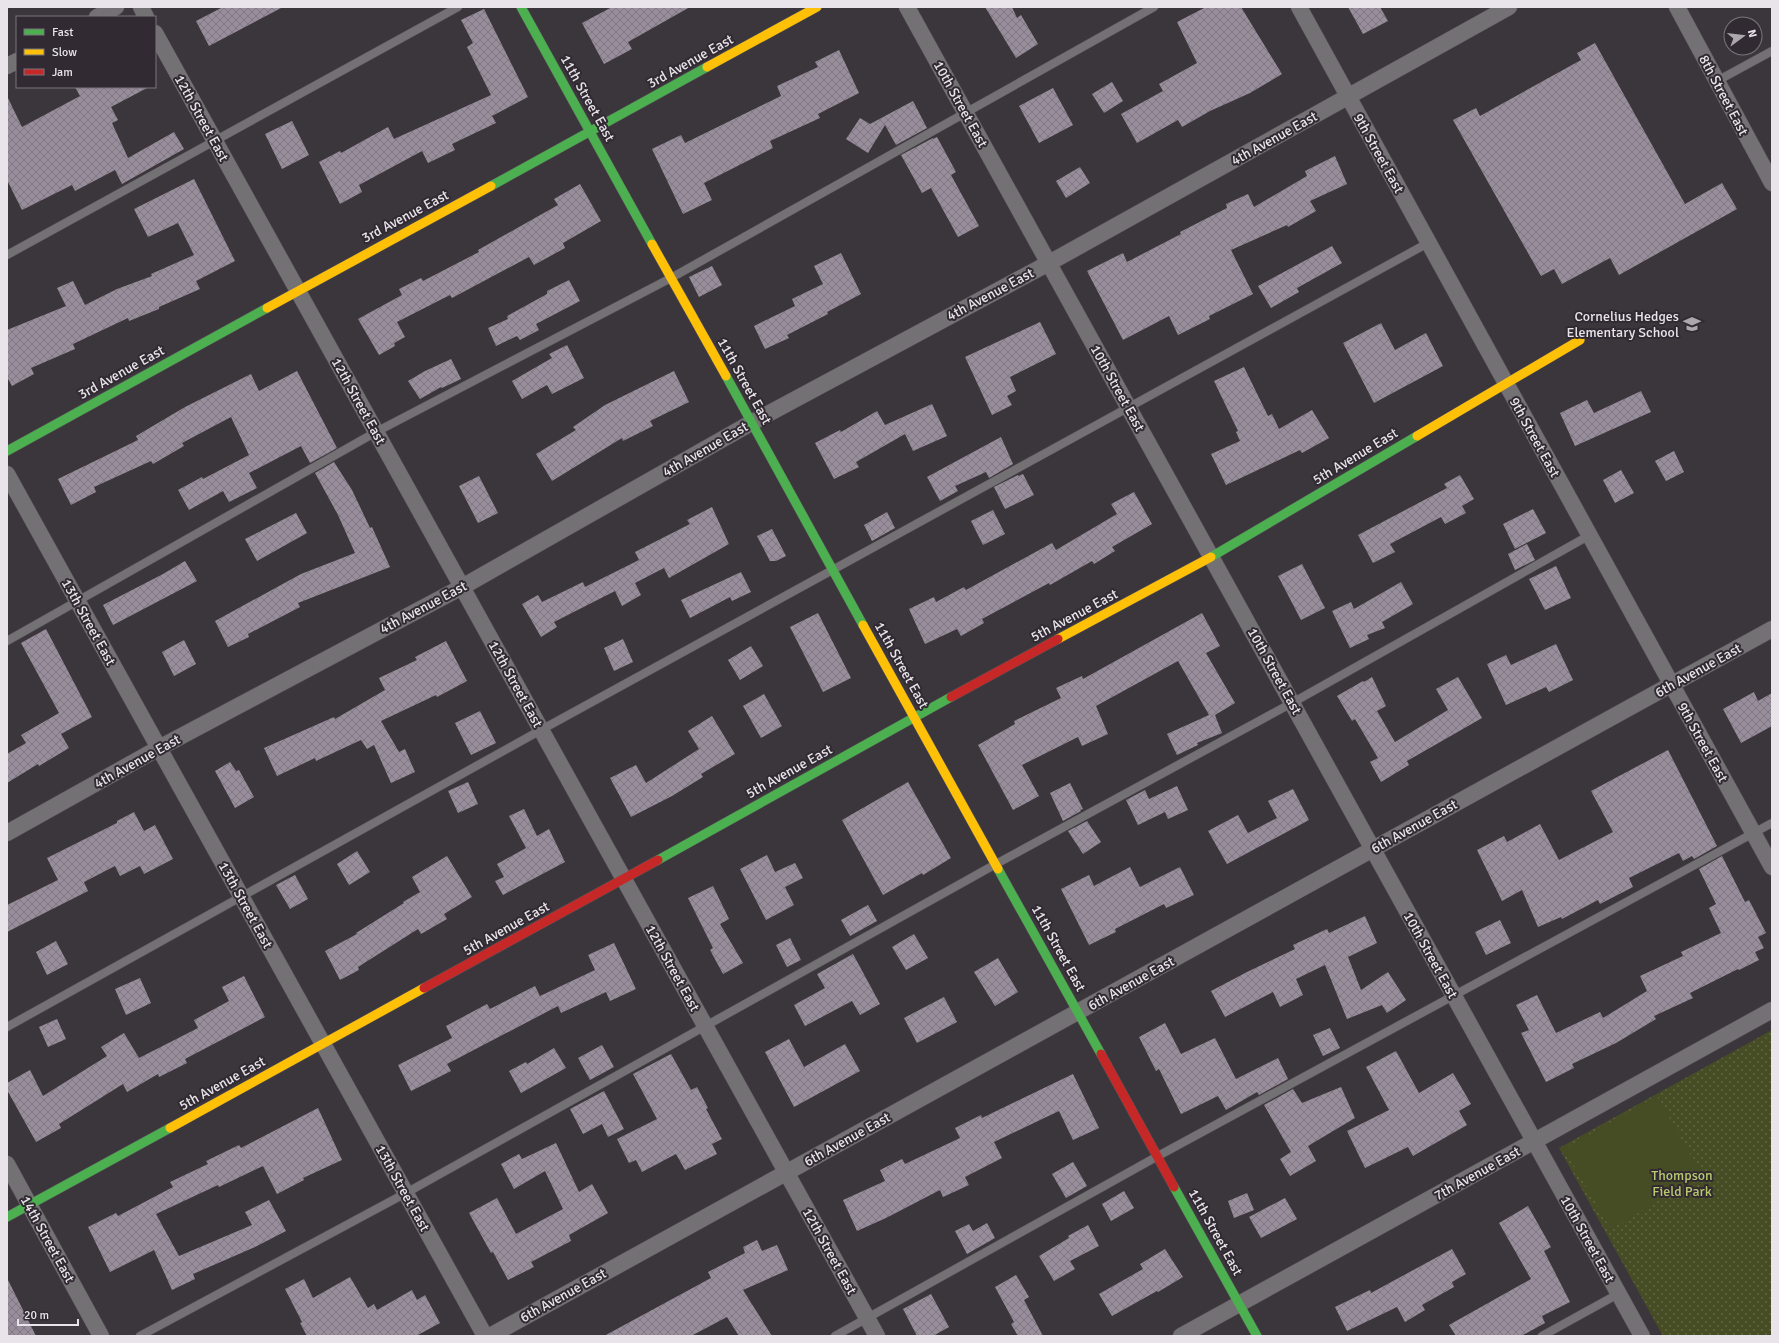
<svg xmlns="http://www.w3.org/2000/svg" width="1779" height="1343" viewBox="0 0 1779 1343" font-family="Signika,sans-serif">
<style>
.grass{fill:url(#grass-dots)}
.garden{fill:#464c24}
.building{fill:url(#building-cross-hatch)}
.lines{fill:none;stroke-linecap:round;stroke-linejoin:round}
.lane-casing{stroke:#565257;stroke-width:9}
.street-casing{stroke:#565257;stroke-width:17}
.fast-casing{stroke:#565257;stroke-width:10}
.slow-casing{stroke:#565257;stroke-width:10}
.jam-casing{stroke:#565257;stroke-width:10}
.lane{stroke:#747175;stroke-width:8}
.street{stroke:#747175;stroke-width:16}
.fast{stroke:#4caf50;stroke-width:9}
.slow{stroke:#ffc107;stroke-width:9}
.jam{stroke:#c62828;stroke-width:9}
.labels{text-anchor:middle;stroke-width:4;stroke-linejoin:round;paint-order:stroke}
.street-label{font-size:14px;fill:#e9e4ea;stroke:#312a33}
.poi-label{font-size:14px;fill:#e9e4ea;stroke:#312a33;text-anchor:end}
.park-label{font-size:14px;fill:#b8c96e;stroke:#312a33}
</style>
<defs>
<pattern id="grass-dots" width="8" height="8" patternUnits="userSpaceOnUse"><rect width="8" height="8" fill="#464c24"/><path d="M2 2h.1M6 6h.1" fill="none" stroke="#616644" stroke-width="1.8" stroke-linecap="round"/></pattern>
<pattern id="building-cross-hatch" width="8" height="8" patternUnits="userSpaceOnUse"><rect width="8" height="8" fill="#988d9a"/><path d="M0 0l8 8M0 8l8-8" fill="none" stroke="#7f7781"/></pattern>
</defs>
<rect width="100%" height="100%" fill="#3b363c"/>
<polygon class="grass" points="1772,1030 1772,1336 1663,1336 1559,1148"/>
<polygon class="garden" points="1657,1096 1702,1175 1611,1229 1564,1149"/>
<g class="building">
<polygon points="223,7 283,7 209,46 196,21"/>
<polygon points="612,7 690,7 628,42 632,49 604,64 582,23"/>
<polygon points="985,7 1012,7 1017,18 1021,15 1038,44 1016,58"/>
<polygon points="1206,7 1241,7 1282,74 1250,93 1210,111 1182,127 1178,120 1137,143 1121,114 1163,91 1159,84 1197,63 1177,22"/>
<polygon points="1348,7 1380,7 1388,21 1363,34"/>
<polygon points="484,9 528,97 492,116 496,123 452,144 455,150 428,163 422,151 359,185 362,192 340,204 319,162 340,151 341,153 388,127 394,139 491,95 467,47 473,43 461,20"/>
<polygon points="1595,43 1685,204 1722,183 1737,209 1619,275 1610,258 1562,284 1554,269 1541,276 1453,120 1476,108 1480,116 1581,60 1577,53"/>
<polygon points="839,50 859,93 818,114 820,118 770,141 773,148 704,183 712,200 683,214 652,149 681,135 685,143 781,96 777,86 818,67 815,62"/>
<polygon points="1112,82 1123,101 1104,113 1092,94"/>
<polygon points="75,87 149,87 111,107 118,120 112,123 128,158 174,132 184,149 122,184 115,170 75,191 72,185 22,210 7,180 7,96 22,127 80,96"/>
<polygon points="1053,88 1073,125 1039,143 1019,106"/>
<polygon points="913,101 927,128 896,145 885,125 868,153 846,139 860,118 870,124"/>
<polygon points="292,121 309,155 282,169 265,134"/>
<polygon points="937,137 956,172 951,175 979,226 958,237 931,188 922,193 901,155 933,138 933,139"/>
<polygon points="1335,156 1347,184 1310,201 1316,211 1288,227 1287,225 1231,250 1253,294 1209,316 1210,319 1178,335 1169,316 1123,340 1087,271 1123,253 1127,262 1181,234 1180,232 1227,208 1226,204 1248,194 1254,207 1307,176 1305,171"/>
<polygon points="1080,167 1090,183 1066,198 1056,181"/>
<polygon points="194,179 235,261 196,281 200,289 159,307 159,309 129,321 128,318 73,344 75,349 31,368 34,374 12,386 7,377 7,330 66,306 57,288 73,281 85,305 117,289 152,276 151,274 194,255 178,223 148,237 134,209"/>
<polygon points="580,184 601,221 563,243 565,248 534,265 529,257 452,298 450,295 397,322 405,337 394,343 395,346 379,355 358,319 402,295 399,289 421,278 423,281 479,252 478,250 558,205 554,199"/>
<polygon points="1332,246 1342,263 1297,288 1299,292 1271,308 1258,286"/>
<polygon points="841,253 861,294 827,312 828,314 787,335 789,338 765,349 754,326 795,306 792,299 823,284 814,266"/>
<polygon points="712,266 722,285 699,297 689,277"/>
<polygon points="569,280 580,301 536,324 539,330 520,340 517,336 496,346 488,328 508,319 507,316 547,294 547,291"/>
<polygon points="1040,322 1056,354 1010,377 1016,391 1007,396 1012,405 992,415 965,357"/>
<polygon points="1381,323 1395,350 1426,333 1443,366 1374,403 1343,343"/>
<polygon points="567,345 584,378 552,394 547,385 522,399 512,381 552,358 549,354"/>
<polygon points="451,359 461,379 442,388 441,387 420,399 408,381 425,371"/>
<polygon points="1244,367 1268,416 1272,414 1279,429 1312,410 1329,438 1302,453 1300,450 1226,485 1211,454 1240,441 1236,432 1238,431 1214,381"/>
<polygon points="297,371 337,448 310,463 301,446 249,473 257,488 229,502 223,491 189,510 178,490 202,477 203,479 249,455 231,417 182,443 184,446 153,464 151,461 94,487 96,492 71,505 58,479 138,440 136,436 185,407 251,374 259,391"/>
<polygon points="674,371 689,402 650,421 653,426 623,441 622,438 552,481 536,454 576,430 573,427 605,405"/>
<polygon points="1641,391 1651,412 1575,446 1560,413 1587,400 1594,413"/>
<polygon points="932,404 947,436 913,451 905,434 856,462 859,467 834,479 815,443 840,430 841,432 877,411 885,425"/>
<polygon points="1001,437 1013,464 989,478 986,472 955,486 958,491 940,501 927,477"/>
<polygon points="1674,451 1684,472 1666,481 1655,461"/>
<polygon points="334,462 352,490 370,528 372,527 390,567 298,603 300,607 248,634 249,637 228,647 215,621 301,574 355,553 338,515 315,473"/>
<polygon points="1621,470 1634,493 1615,503 1603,480"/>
<polygon points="1023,474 1034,495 1005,509 994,487 1018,475 1018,476"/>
<polygon points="1460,475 1474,499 1462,506 1466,513 1445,524 1441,517 1390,544 1395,552 1373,563 1358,535 1447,488 1444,484"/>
<polygon points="479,476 498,513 478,523 459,486"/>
<polygon points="1134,492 1152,524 1112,547 1115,551 1094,564 1092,561 1050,585 1049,583 982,619 984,623 961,636 957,629 925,644 909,609 934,597 936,602 964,587 966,590 1052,543 1056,550 1117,514 1111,504"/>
<polygon points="712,507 729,544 669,578 664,568 635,583 641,595 622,606 615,591 554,622 557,627 541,637 522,604 538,595 542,602 583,582 585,587 639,560 635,552 690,524 687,520"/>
<polygon points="1533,509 1546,533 1515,549 1503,524"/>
<polygon points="993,510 1005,534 983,545 971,521"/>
<polygon points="887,512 895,528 872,541 864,525"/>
<polygon points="296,513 307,533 257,561 245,539"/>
<polygon points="772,529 786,556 776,561 770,561 757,536"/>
<polygon points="1527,544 1535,560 1515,570 1508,554"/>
<polygon points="185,561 197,581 113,625 103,605 163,574"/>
<polygon points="1302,564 1325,608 1301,620 1278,576"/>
<polygon points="1556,566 1571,598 1545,610 1529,579"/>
<polygon points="741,572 751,592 732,601 730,597 690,618 681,600"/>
<polygon points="1401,582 1413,604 1382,622 1385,628 1367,635 1369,639 1350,648 1332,611 1351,602 1354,609"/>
<polygon points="818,613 851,678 823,692 790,627"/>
<polygon points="1202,613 1220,646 1206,653 1235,703 1215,715 1222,733 1197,743 1198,745 1177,755 1167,734 1209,715 1178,661 1096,706 1108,734 1082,746 1078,737 1022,765 1039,796 1013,810 978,745 1015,724 1014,721 1061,698 1056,688 1082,676 1083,679"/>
<polygon points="46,629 92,717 61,734 69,748 39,766 38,764 7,783 7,754 26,743 21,735 59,713 21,643"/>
<polygon points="623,639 633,662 614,671 604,648"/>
<polygon points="184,640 196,664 174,676 162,652"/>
<polygon points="446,641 467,681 437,697 436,695 381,721 399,752 405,749 415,772 391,783 374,745 367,749 361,740 316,761 315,758 277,776 264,748 334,717 335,719 385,690 379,678 417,660 415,657"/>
<polygon points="1556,644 1573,680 1549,692 1546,687 1506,705 1487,664 1506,655 1511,665"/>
<polygon points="751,646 763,666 740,680 728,660"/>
<polygon points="1372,677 1386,706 1377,711 1395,742 1448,710 1436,689 1458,677 1482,718 1407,761 1409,765 1381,782 1370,762 1378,758 1355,719 1352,721 1337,696 1363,681 1364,682"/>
<polygon points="1754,692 1758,701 1772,693 1772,726 1741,743 1723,709"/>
<polygon points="764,694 782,726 761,738 743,706"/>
<polygon points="480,711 496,743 471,755 455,723"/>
<polygon points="712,716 735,754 701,774 703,777 672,796 631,817 610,778 636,765 646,783 699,749 688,731"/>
<polygon points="1668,750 1717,846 1694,859 1692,856 1683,861 1679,853 1629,878 1633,887 1600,904 1598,900 1562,919 1561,917 1538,927 1522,890 1502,901 1477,850 1504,836 1507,842 1540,824 1559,860 1613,832 1591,791"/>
<polygon points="230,762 236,771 239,770 254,797 235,808 215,771"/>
<polygon points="468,782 478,804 458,813 448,791"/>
<polygon points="908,782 951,858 923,875 922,873 883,895 842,820"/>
<polygon points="1070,783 1083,809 1080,810 1081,811 1063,821 1050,793"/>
<polygon points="1177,786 1188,810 1168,819 1165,812 1138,825 1126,800 1145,790 1149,799"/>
<polygon points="1293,789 1309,820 1227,864 1208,831 1238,815 1248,833 1277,818 1268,801"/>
<polygon points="524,809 537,836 549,829 565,862 503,895 495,881 504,877 497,864 526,848 509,816"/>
<polygon points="134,812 144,831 155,825 173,859 144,874 140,866 120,876 115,866 84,882 88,891 7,932 7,905 58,880 47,858 117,823 117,821"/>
<polygon points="1087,821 1101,842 1083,854 1068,831"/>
<polygon points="357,851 370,872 349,885 337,864"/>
<polygon points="767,855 775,872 795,863 803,878 785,887 794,905 766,920 740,869"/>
<polygon points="447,856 472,897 444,914 447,919 421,934 418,929 358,967 359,970 340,980 325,951 357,934 356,933 404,903 403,902 420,892 412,877"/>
<polygon points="1722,856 1745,902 1749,900 1766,933 1758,937 1764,948 1755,952 1759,960 1739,970 1738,969 1690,993 1693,998 1654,1016 1656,1019 1616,1043 1572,1064 1574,1068 1546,1082 1521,1033 1529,1030 1516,1005 1537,995 1556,1033 1600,1012 1603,1018 1647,991 1640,976 1683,956 1681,952 1721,933 1709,908 1716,904 1699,869"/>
<polygon points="1130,867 1140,887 1180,867 1194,895 1166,908 1164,904 1115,929 1116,932 1089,945 1061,889 1089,875 1094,886"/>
<polygon points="295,875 308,899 290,909 276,885"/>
<polygon points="713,886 729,919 720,924 743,963 723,974 710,950 713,948 688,898"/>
<polygon points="868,905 877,921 850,936 841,920"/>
<polygon points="1365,916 1377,943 1348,957 1361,990 1388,972 1406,1000 1387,1013 1382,1005 1347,1019 1325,965 1296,979 1303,995 1280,1007 1273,992 1225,1017 1211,991 1247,972 1295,949 1293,945 1327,929 1329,933"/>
<polygon points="1500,920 1511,943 1486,955 1475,932"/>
<polygon points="914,934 928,958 906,970 892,947"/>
<polygon points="790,938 801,960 787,967 776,945"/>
<polygon points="56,941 68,964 47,975 36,952"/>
<polygon points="614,943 636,989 610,1001 606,992 561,1013 558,1006 447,1064 451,1071 411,1091 398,1065 452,1038 446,1026 487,1004 490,1009 535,986 540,996 595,970 588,955"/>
<polygon points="853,954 880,1004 860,1015 852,1001 805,1026 794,1005 825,988 817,974"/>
<polygon points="998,958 1018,992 995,1006 974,972"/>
<polygon points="244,976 265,1017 185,1059 187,1063 159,1077 158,1074 127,1092 123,1084 59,1124 61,1128 36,1142 7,1090 7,1083 30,1070 43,1096 107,1056 101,1047 124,1033 139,1058 198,1028 194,1020 229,1001 222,987"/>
<polygon points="140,978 151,1003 126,1015 115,989"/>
<polygon points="944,997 957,1022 917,1043 904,1018"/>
<polygon points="57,1019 66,1039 48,1047 39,1027"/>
<polygon points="1165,1023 1181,1054 1215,1038 1236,1079 1278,1058 1288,1079 1259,1095 1257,1092 1226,1110 1218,1096 1181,1114 1159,1069 1156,1071 1139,1037"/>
<polygon points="1330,1028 1340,1048 1323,1056 1313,1035"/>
<polygon points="789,1039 804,1067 845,1044 860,1071 794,1107 765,1052"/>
<polygon points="602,1045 614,1067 590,1080 578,1058"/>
<polygon points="554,1048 566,1068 521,1093 509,1071 526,1062 527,1064"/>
<polygon points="1396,1051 1419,1093 1453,1073 1471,1104 1459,1111 1467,1125 1413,1156 1408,1147 1365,1168 1347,1131 1389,1110 1366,1067"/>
<polygon points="671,1054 691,1090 697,1087 708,1108 706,1109 722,1139 712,1144 717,1154 685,1170 676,1154 642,1172 636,1160 629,1163 617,1139 657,1119 633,1074"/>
<polygon points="1073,1074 1099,1128 1073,1140 1059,1111 994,1142 1002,1158 965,1177 969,1185 943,1197 940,1190 886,1218 857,1231 843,1200 885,1181 880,1170 902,1159 905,1164 960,1138 955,1128 981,1115 982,1118"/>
<polygon points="1341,1087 1355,1118 1308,1146 1316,1161 1290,1176 1280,1159 1291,1152 1264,1105 1293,1089 1302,1103"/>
<polygon points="604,1091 624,1129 608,1137 602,1124 583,1134 570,1109"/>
<polygon points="318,1108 342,1160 303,1178 304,1180 277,1194 263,1166 219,1187 218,1185 156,1214 179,1256 252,1225 245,1212 269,1200 286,1231 255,1247 193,1274 195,1279 172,1290 154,1250 110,1272 88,1227 116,1213 118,1216 173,1187 170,1182 208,1164 206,1161 239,1145 241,1148"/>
<polygon points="556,1143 579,1192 592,1184 608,1213 569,1235 571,1241 531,1262 534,1267 508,1280 493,1252 491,1253 469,1213 497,1198 516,1234 563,1209 545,1171 514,1189 501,1164 519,1154 522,1159"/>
<polygon points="1073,1162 1087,1186 1066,1198 1052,1174"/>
<polygon points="1124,1191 1134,1208 1111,1221 1102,1204"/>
<polygon points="1247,1193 1254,1210 1234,1218 1228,1201"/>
<polygon points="1285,1198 1297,1219 1261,1238 1249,1217"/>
<polygon points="1528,1206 1551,1247 1544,1251 1570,1302 1542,1316 1545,1323 1521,1336 1456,1336 1449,1325 1531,1279 1499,1223"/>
<polygon points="987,1223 995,1238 967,1254 955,1231 969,1224 973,1231"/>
<polygon points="1088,1225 1099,1246 1070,1261 1075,1269 1054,1281 1039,1256 1069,1238 1068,1236"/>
<polygon points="757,1240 762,1251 777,1245 788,1270 743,1290 772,1336 739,1336 727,1317 691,1336 604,1336 711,1278 708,1272 745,1253 743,1247"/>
<polygon points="1165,1249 1183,1277 1158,1292 1157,1291 1112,1316 1099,1294 1143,1269 1140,1264"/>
<polygon points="1452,1249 1466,1274 1452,1282 1454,1287 1422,1305 1425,1310 1405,1322 1397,1307 1347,1331 1335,1307 1370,1290 1371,1293"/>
<polygon points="1016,1275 1029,1297 1024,1300 1043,1336 1018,1336 1011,1324 1014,1322 995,1287"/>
<polygon points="350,1277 368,1308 374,1304 377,1310 412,1290 417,1300 425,1295 440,1323 416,1336 307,1336 300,1323 302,1322 285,1289 304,1279 313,1298"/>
<polygon points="7,1278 36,1336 7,1336"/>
<polygon points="931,1294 949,1327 933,1336 917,1336 903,1309"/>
</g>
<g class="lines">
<g class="lane-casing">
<g id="lane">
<polyline points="1717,81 1772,51"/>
<polyline points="7,255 458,7"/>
<polyline points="7,641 376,432 671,278 1154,7"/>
<polyline points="7,1027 541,730 1428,243"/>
<polyline points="140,1336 406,1193 996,864 1292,703 1590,535"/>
<polyline points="835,1336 1158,1156 1772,823"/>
<polyline points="1542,1336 1618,1294"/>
</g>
</g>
<g class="street-casing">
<g id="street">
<polyline points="141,7 146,17"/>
<polyline points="907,7 1642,1336"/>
<polyline points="1299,7 1772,867"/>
<polyline points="1677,7 1772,183"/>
<polyline points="97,17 116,7"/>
<polyline points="155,33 877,1336"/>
<polyline points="7,66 17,61"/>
<polyline points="7,474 485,1336"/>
<polyline points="7,833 159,748 462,587 751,423 1049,263 1509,7"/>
<polyline points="7,1164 101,1336"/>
<polyline points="490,1336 1772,629"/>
<polyline points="1181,1336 1772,1010"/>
</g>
</g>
<g class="fast-casing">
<g id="fast">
<polyline points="521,7 652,244"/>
<polyline points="491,186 707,67"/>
<polyline points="726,376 863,625"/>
<polyline points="7,451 267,308"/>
<polyline points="1211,557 1417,436"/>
<polyline points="658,860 951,697"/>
<polyline points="998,869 1101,1054"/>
<polyline points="1174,1187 1257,1336"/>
<polyline points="7,1217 170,1128"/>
</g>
</g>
<g class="slow-casing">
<g id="slow">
<polyline points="707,67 817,7"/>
<polyline points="652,244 726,376"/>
<polyline points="267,308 491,186"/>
<polyline points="1417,436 1580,340"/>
<polyline points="863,625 998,869"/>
<polyline points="1058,639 1211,557"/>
<polyline points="170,1128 424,988"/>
</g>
</g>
<g class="jam-casing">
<g id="jam">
<polyline points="951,697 1058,639"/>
<polyline points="424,988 658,860"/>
<polyline points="1101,1054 1174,1187"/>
</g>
</g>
<use href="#lane" class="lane"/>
<use href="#street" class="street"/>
<use href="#fast" class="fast"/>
<use href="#slow" class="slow"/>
<use href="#jam" class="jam"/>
</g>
<defs>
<g id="school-bare" transform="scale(1.38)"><path d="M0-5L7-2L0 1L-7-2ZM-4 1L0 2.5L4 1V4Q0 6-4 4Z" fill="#aca7ad" stroke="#312a33" stroke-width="2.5" paint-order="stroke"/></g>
</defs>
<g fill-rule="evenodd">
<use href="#school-bare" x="1692" y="324"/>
</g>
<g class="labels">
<g class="street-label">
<text transform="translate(690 61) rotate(-29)" y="5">3rd Avenue East</text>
<text transform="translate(1724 95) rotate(62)" y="5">8th Street East</text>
<text transform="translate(588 98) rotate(61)" y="5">11th Street East</text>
<text transform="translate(961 104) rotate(61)" y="5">10th Street East</text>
<text transform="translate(202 118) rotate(61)" y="5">12th Street East</text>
<text transform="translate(1274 138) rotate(-29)" y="5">4th Avenue East</text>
<text transform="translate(1379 153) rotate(61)" y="5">9th Street East</text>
<text transform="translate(405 216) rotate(-28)" y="5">3rd Avenue East</text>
<text transform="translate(990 294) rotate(-28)" y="5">4th Avenue East</text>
<text transform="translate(121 372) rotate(-29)" y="5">3rd Avenue East</text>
<text transform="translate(745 381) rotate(61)" y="5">11th Street East</text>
<text transform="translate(1118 388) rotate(61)" y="5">10th Street East</text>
<text transform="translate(359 401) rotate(61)" y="5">12th Street East</text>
<text transform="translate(1535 437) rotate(61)" y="5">9th Street East</text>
<text transform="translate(705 449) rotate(-30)" y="5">4th Avenue East</text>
<text transform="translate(1355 456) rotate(-31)" y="5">5th Avenue East</text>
<text transform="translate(423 607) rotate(-28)" y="5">4th Avenue East</text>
<text transform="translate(1074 615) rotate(-28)" y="5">5th Avenue East</text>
<text transform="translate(89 622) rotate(61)" y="5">13th Street East</text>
<text transform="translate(902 665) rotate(61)" y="5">11th Street East</text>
<text transform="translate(1698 670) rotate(-29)" y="5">6th Avenue East</text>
<text transform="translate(1275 671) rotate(61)" y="5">10th Street East</text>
<text transform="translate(516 684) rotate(61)" y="5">12th Street East</text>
<text transform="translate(1703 742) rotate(61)" y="5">9th Street East</text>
<text transform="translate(137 761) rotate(-29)" y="5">4th Avenue East</text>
<text transform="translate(789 771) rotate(-29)" y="5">5th Avenue East</text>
<text transform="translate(1414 826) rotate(-29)" y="5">6th Avenue East</text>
<text transform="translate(246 905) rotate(61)" y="5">13th Street East</text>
<text transform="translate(506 928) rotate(-29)" y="5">5th Avenue East</text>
<text transform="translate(1059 948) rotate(61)" y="5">11th Street East</text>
<text transform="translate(1431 955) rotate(61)" y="5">10th Street East</text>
<text transform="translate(673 968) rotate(61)" y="5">12th Street East</text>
<text transform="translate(1131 983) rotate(-29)" y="5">6th Avenue East</text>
<text transform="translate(222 1083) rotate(-29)" y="5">5th Avenue East</text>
<text transform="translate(847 1139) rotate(-29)" y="5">6th Avenue East</text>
<text transform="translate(1477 1173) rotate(-29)" y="5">7th Avenue East</text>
<text transform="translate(403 1188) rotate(61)" y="5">13th Street East</text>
<text transform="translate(1216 1232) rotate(61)" y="5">11th Street East</text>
<text transform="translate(48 1239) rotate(61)" y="5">14th Street East</text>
<text transform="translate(1588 1239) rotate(61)" y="5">10th Street East</text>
<text transform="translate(830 1251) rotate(61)" y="5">12th Street East</text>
<text transform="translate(563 1295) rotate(-29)" y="5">6th Avenue East</text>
</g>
<g class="poi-label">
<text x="1679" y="321">Cornelius Hedges<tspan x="1679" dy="16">Elementary School</tspan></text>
</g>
<g class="park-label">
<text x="1682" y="1180">Thompson<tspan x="1682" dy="16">Field Park</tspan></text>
</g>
</g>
<rect width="1779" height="1343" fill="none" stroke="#e9e4ea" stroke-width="16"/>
<rect x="16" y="16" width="140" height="72" fill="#312a33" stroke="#7b747c"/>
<rect x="24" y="29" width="20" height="6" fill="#4caf50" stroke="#7b747c"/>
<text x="52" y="36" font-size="12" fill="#e9e4ea">Fast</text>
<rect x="24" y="49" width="20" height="6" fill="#ffc107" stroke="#7b747c"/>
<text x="52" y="56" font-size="12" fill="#e9e4ea">Slow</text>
<rect x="24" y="69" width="20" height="6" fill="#c62828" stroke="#7b747c"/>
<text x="52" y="76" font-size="12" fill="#e9e4ea">Jam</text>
<g transform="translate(1743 36) rotate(75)"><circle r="19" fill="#312a33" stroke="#7b747c"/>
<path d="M0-3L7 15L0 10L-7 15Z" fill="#aca7ad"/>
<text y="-6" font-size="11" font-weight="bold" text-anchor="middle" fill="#e9e4ea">N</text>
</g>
<path d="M18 1319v6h60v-6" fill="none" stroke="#e9e4ea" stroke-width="2"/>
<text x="24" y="1319" font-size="12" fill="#e9e4ea" stroke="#312a33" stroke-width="3" paint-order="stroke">20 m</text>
</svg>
